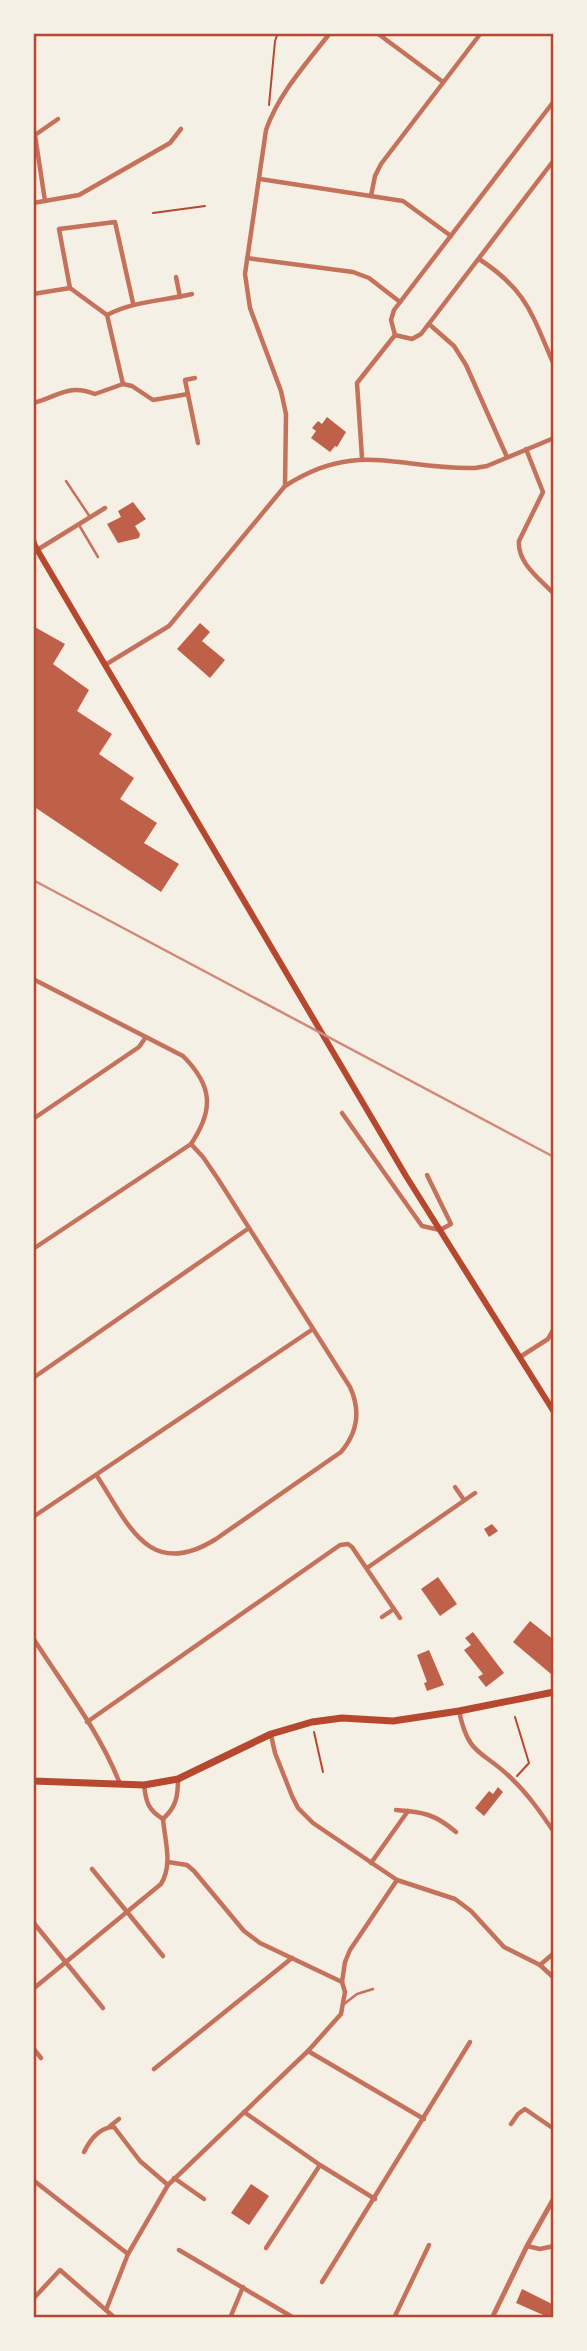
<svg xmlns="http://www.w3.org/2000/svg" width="587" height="2351" viewBox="0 0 587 2351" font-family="Arial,sans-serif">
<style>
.building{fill:#bf614a}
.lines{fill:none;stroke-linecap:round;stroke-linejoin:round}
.path{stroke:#b5482f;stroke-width:2}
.service{stroke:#c5725c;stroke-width:2.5}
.minor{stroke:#c5725c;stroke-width:4.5}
.tertiary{stroke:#c5725c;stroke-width:5}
.secondary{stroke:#b5482f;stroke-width:6}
.primary{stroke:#b5482f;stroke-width:7}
.rail{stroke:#cf8b77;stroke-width:2.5}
.neatline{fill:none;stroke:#b5482f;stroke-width:2.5}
</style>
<rect width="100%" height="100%" fill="#f6efe4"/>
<g class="building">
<polygon points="327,417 346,432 337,447 335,446 330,452 311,438 316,431 312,428 318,421 322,424"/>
<polygon points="133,502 146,519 135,526 140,534 139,538 118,543 107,524 121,517 118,511"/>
<polygon points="200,623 210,632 202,641 225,660 210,678 177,649"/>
<polygon points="33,626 65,644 53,664 89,690 77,711 112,734 99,754 134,778 120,799 157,823 144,843 179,864 161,892 33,806"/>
<polygon points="492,1524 498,1531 489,1537 484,1529"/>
<polygon points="438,1577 457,1604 440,1616 421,1589"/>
<polygon points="530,1621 554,1640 554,1671 551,1674 513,1642"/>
<polygon points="473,1632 504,1673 486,1687 478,1677 483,1674 464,1650 471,1645 465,1638"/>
<polygon points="429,1650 444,1685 427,1691 424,1683 427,1682 417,1655"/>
<polygon points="498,1787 503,1792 484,1816 475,1808 489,1791 493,1794"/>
<polygon points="251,2184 269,2196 249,2225 231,2213"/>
<polygon points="522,2289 554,2305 550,2318 516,2303"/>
</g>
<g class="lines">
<g class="path">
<polyline points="269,105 275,41 278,33"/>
<polyline points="153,213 205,206"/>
<polyline points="515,1717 529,1763 517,1776"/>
<polyline points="314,1732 323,1772"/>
</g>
<g class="service">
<polyline points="66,481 90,517"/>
<polyline points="79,525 98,557"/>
<polyline points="344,2004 357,1994 373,1989"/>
</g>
<g class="minor">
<polyline points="377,33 443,82"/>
<polyline points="33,37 34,39"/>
<polyline points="554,101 394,310 391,320 395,335 412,339 421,334 554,160"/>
<polyline points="260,179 403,201 451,236"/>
<polyline points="371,196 375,176 381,164 481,33"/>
<polyline points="45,201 35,135 58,119"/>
<polyline points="33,203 79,195 170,143 181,129"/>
<polyline points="247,258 353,272 369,278 400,302"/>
<path d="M479,259C528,291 532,315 554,365"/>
<polyline points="176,277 180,297"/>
<polyline points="70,288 59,229 115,222 133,303"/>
<path d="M33,294L70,288L107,315L123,384L95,394C68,383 58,397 33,403"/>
<path d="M107,315C133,301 163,301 192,294"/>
<polyline points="429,324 454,346 466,365 507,457"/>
<polyline points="195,378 185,380 198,443"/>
<polyline points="123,384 132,386 153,400 188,394"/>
<path d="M526,449L543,492L519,541C517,563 540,579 554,594"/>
<polyline points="362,458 357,383 395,335"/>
<path d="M285,486L286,414L281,391L250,308L245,274L266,130C279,93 306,64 330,33"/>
<polyline points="37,550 105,508"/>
<path d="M105,665L169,626L285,486C357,439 399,470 475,468L487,466L554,438"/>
<path d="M33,979L183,1056C213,1086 214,1110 191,1144L33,1249"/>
<polyline points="342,1113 422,1226 440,1230 451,1224 427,1175"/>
<polyline points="33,1119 139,1047 146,1037"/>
<polyline points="520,1357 548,1339 554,1328"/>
<polyline points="33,1378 249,1228"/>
<path d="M97,1476C129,1525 149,1581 216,1539L341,1452C358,1432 361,1411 350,1387L218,1179L203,1157L191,1144"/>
<polyline points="455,1487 464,1500"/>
<polyline points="33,1517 313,1329"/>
<polyline points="367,1568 475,1493"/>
<polyline points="382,1617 394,1609"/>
<path d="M33,1638C63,1685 100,1732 120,1784"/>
<path d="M459,1711C469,1758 482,1749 512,1779C528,1794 541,1813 554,1832"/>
<polyline points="87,1722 340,1545 348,1544 352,1547 400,1618"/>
<polyline points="271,1735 275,1753 292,1796 298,1808 313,1823 397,1880 455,1899 471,1911 504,1947 540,1965 554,1978"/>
<path d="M144,1785C146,1802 148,1810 163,1819"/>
<path d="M396,1810C423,1812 435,1814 456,1832"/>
<path d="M163,1819C176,1807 178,1797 178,1779"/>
<polyline points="168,1862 187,1865 194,1871 244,1931 260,1943 342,1982"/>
<polyline points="371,1863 408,1811"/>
<polyline points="92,1869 163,1956"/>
<polyline points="33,1922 103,2008"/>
<polyline points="540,1965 554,1953"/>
<path d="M33,1989L161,1884C173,1864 165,1842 163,1819"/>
<polyline points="33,2048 41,2058"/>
<polyline points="308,2051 424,2119"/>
<polyline points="154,2069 292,1958"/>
<polyline points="244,2112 320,2165 375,2199"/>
<polyline points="511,2124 518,2114 525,2109 554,2129"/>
<polyline points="110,2126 119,2119"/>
<path d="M84,2152C90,2140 100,2127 114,2127L140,2161L168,2185"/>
<polyline points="174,2178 204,2199"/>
<polyline points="33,2180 128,2254"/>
<polyline points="527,2246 540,2249 554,2246"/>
<polyline points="266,2248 320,2165"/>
<polyline points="179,2250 294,2318"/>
<polyline points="322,2282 470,2042"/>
<polyline points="33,2299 60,2270 115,2318"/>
<polyline points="106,2310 128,2254 168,2185 308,2051 341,2014 345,1992 342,1982 345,1962 350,1950 397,1880"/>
<polyline points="230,2318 243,2287"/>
<polyline points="394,2318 429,2245"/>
</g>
<polyline class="tertiary" points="492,2318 527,2246 554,2198"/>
<polyline class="secondary" points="33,540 35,546 406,1176 554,1412"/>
<polyline class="primary" points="33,1781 144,1785 178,1779 271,1734 312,1722 342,1718 393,1721 459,1711 554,1692"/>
<polyline class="rail" points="33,880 554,1157"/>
</g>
<rect width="587" height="2351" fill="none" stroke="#f6efe4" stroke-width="70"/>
<rect x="35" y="35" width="517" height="2281" class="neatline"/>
</svg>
